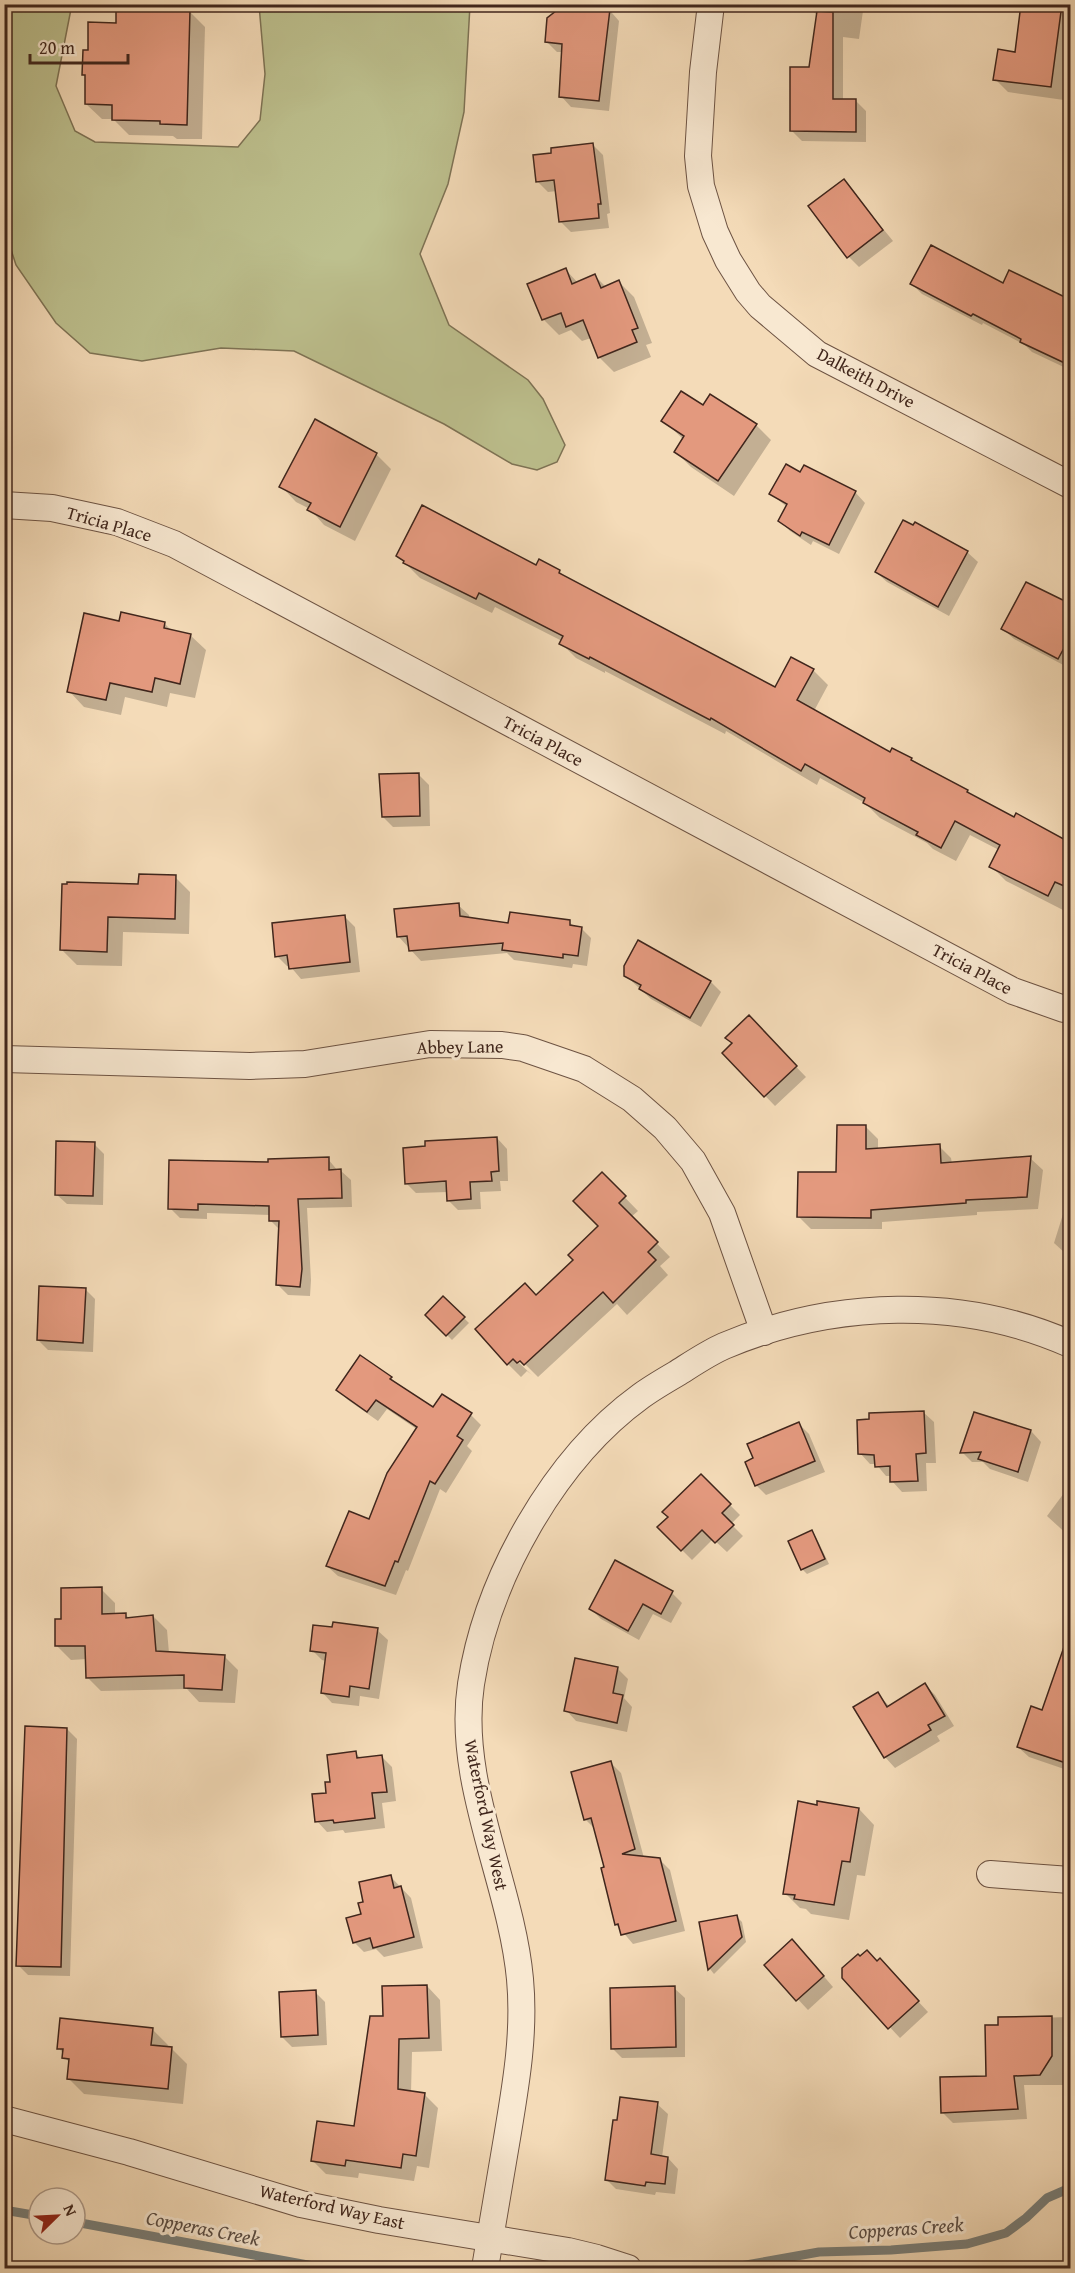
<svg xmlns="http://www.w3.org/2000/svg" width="1075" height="2273" viewBox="0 0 1075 2273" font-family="'Gentium Book Plus',serif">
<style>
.green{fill:#bdc08e;stroke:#7e7355;stroke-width:1.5}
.shadow{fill:#0003}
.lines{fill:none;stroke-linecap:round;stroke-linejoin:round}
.stream{stroke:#787e79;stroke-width:9}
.building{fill:#e3997e;stroke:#40261c;stroke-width:1.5}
.minor-casing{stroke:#6d5343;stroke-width:28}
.minor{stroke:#f8e8d1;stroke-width:26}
.labels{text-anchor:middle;stroke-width:6;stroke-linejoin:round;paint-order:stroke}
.street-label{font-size:18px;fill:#40261c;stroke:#f8e8d1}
.water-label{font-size:20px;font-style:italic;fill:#584b43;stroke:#f8e8d1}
</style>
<rect width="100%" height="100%" fill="#f4dbb8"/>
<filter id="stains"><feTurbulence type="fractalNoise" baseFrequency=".00333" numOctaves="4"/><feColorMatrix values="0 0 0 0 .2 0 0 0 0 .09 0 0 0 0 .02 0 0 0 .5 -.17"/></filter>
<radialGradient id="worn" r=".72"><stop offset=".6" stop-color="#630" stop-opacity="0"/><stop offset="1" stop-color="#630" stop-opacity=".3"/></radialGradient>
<polygon class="green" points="4,5 70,5 71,9 56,86 75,131 95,142 238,147 260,120 265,74 259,5 470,5 464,112 448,184 420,254 449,325 528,380 543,399 565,445 557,462 537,470 512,464 444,424 294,351 221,348 142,361 90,353 56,323 16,265 5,231"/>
<g class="shadow">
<polygon points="567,4 613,4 612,13 619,21 609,111 571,107 561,96 563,52 557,52 546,41"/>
<polygon points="809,4 864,4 859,39 843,37 843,100 855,100 866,111 866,142 802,141 791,130 810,69 818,16 809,7"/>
<polygon points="1023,4 1070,4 1070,48 1064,100 1008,92 995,79 1016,53"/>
<polygon points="189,11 205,27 202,139 177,139 173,136 129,135 113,119 102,119 86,104 87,77 84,74 89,52 117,24"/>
<polygon points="593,145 603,155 610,213 607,214 609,228 571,232 561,222 557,191 548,192 538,182 553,154"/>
<polygon points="844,181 893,241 859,267 849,257"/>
<polygon points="566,270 578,283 595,276 606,287 619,282 634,297 652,343 646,345 651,357 614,372 599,357 591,338 582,341 571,330 559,335 543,319"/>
<polygon points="912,284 1003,285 1070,302 1070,370 1032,352 1025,345 983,323 982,325 922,294"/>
<polygon points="703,407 756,425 771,440 734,496 691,467 676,452 684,440 663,420"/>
<polygon points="376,454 391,469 355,541 324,525 310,509 296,502 281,486"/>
<polygon points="801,474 855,492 865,503 839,554 813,541 811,545 790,531 780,521 787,507 771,494"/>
<polygon points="967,552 978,562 949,616 887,582 876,572"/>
<polygon points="397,555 559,571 567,578 776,689 813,670 828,685 814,711 890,754 911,759 968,791 975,798 1070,846 1070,896 1063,910 1006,881 991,866 999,850 970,835 956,861 933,849 927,843 880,818 865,803 820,778 817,785 726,731 725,734 605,671 605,673 576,658 561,643 562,641 495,607 492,613 420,578"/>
<polygon points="1070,606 1070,664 1069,668 1014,639 1003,629"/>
<polygon points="120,623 164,623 172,631 190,635 206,650 195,698 170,693 167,707 125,697 121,715 84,707 69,691"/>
<polygon points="419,775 429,785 430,826 393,827 383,817"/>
<polygon points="175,877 190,892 189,934 123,932 122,966 77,965 62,950 140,885"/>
<polygon points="458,905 469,915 469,919 510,924 569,922 575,927 581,928 591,938 587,966 573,964 572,968 514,960 507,953 421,961 398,936"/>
<polygon points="345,917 355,927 360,972 301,979 290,966 287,966 277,956"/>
<polygon points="639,942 711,982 721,992 701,1027 651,999 625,975"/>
<polygon points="749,1018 806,1077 775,1106 724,1053 733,1044 727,1038"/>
<polygon points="866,1127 878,1139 878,1150 939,1146 951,1158 952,1164 1030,1158 1043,1170 1038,1209 977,1212 977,1215 882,1222 882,1229 811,1229 799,1217 838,1173"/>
<polygon points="497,1138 507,1149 508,1181 500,1181 501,1191 480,1192 481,1209 458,1210 448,1200 448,1192 416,1193 406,1183"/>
<polygon points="94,1144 104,1154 103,1205 67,1204 56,1194"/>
<polygon points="328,1159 338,1171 341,1171 351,1180 352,1207 307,1208 311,1280 310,1296 288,1295 278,1285 280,1230 271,1221 271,1215 207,1213 207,1219 180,1218 170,1208 269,1164"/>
<polygon points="602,1174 638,1211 631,1217 670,1257 660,1266 668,1275 627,1315 617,1304 538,1377 520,1359 517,1361 532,1375 527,1371 521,1377 508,1364 536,1297 575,1260 600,1226"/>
<polygon points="1070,1192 1070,1255 1065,1253 1054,1243"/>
<polygon points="85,1289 95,1299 93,1352 48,1350 38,1340"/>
<polygon points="443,1298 469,1323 452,1340 427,1315"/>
<polygon points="391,1378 400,1387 434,1409 442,1396 471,1415 481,1425 467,1446 472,1451 446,1493 440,1489 408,1571 406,1570 396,1595 338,1576 327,1566 370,1521 418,1430 387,1409 378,1421 348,1400 338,1390"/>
<polygon points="923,1412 934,1422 936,1463 926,1463 927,1491 902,1492 892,1481 892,1476 886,1476 876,1464 870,1464 860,1453"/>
<polygon points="799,1424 809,1434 825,1472 766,1495 756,1485"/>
<polygon points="1031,1431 1041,1442 1028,1482 990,1469 983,1462 972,1462 962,1452"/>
<polygon points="701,1476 740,1515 731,1524 743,1536 727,1552 713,1539 692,1560 659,1527"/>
<polygon points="1070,1485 1070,1537 1047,1516"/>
<polygon points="812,1532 816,1537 829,1564 807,1574 802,1569"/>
<polygon points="101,1589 115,1603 115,1615 125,1614 130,1619 153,1616 167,1630 169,1653 224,1656 238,1670 235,1703 199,1702 187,1689 101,1691 87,1677 87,1659 71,1660 57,1646 62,1621"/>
<polygon points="672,1593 682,1603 671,1623 653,1614 639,1640 601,1619 591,1609"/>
<polygon points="377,1630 388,1640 379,1699 360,1696 359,1706 332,1703 322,1692 326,1661 322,1660 312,1650"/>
<polygon points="617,1668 628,1679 624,1698 632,1707 627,1732 576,1721 566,1710"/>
<polygon points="925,1685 935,1695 954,1726 937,1736 940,1741 895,1768 885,1757 855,1708 878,1694 890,1707"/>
<polygon points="1070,1699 1070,1771 1029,1757 1018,1747 1043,1712"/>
<polygon points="67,1729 77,1739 70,1976 28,1975 18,1965"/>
<polygon points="355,1753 362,1759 382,1757 392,1767 396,1801 382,1803 385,1828 345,1833 343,1830 327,1832 317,1821 332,1783"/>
<polygon points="611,1763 621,1773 644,1858 659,1859 670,1870 685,1931 633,1944 616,1924 606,1868 595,1829 585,1819"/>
<polygon points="818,1807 859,1809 874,1825 865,1876 857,1875 849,1920 811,1914 806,1909 800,1908 785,1893"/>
<polygon points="390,1876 411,1898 423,1948 384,1957 376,1949 364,1952 354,1942 363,1915"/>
<polygon points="737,1917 742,1922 746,1942 714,1974 710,1969 701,1924"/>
<polygon points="802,1951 833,1987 808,2010 766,1965"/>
<polygon points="878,1962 890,1971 928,2012 900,2038 844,1978"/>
<polygon points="427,1986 440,2000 442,2051 412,2052 411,2093 424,2094 438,2108 429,2168 417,2166 414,2181 359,2173 358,2178 326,2174 312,2160 355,2128 385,2017"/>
<polygon points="674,1988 685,1998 685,2057 622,2058 612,2048"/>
<polygon points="315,1992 325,2002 327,2045 292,2047 282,2037"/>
<polygon points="1070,2017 1070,2085 1024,2085 1027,2119 953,2123 943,2113 987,2077 999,2027 999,2019"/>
<polygon points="152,2029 168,2045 167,2048 171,2048 187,2064 183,2104 84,2094 68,2078 70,2064 59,2048"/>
<polygon points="657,2104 668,2114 662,2157 668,2158 678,2169 675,2194 656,2192 655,2195 616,2189 606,2179"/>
</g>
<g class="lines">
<g class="stream">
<polyline points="4,2210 39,2216"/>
<polyline points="75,2222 324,2268"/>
<polyline points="729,2268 819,2252 891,2250 967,2244 1006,2233 1026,2218 1047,2198 1070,2188"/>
</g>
</g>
<g class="building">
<polygon points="565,4 610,9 599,101 559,97 562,44 545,42 547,18"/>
<polygon points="1021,4 1062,4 1051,87 993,80 998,49 1015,52"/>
<polygon points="116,8 190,10 187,125 160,124 160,121 112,120 112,105 85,104 85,75 82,75 83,50 88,50 88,22 116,23"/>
<polygon points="817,11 833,12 833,99 856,99 856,132 790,131 790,67 809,67"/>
<polygon points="593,143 601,204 598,204 599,218 559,222 554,180 536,182 533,155 551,153 551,148"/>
<polygon points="844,179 883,230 847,258 808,206"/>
<polygon points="931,245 1003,283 1009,270 1071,300 1071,366 1020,342 1021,339 973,314 971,316 910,284"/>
<polygon points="566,268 572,284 595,274 601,288 619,280 638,328 632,330 637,342 598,358 583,320 566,327 561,313 542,320 527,284"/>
<polygon points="681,391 703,405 710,394 757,424 718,481 674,452 684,436 661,421"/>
<polygon points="315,419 377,453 340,527 307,510 311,503 279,487"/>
<polygon points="786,464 800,472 804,465 856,491 829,545 802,532 800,536 778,521 787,504 769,494"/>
<polygon points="422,505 536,565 539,559 560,570 559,573 775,687 791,657 814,669 797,700 890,752 892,748 912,758 911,760 968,790 967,792 1014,817 1016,813 1071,843 1071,889 1055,882 1048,896 989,867 1000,845 955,821 941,848 916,835 918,832 863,803 865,798 805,764 801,771 711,718 710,720 590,657 589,659 559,644 563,636 479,593 476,599 403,563 404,561 396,556"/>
<polygon points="903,520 913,525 915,522 968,551 938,607 875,572"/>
<polygon points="1026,582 1071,604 1071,635 1058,659 1001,629"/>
<polygon points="121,612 165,622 164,628 191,634 180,684 155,678 152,692 110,683 106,700 67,692 84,613 119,621"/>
<polygon points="419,773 420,816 382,817 379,774"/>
<polygon points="139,874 176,875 175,919 108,917 107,952 60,950 62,884 67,884 67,882 138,884"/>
<polygon points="459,903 460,916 508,923 510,912 570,920 570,925 582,927 578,956 563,954 563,958 502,950 503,943 409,951 407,936 397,937 394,909"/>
<polygon points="345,915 350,962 289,969 287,955 275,957 272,923"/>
<polygon points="638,940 711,981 690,1018 639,989 641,985 624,976 624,966"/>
<polygon points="749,1015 797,1066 764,1097 722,1053 732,1043 725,1038"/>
<polygon points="837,1125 866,1125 866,1149 940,1144 941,1163 1031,1156 1027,1197 966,1200 966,1203 871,1210 871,1218 797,1217 798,1172 836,1172"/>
<polygon points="497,1137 499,1171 491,1172 492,1181 470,1182 471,1199 447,1201 446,1181 405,1184 403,1148 425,1146 425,1141"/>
<polygon points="56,1141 95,1142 93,1196 55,1195"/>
<polygon points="329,1157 329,1170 341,1169 342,1198 298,1199 302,1269 300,1287 276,1285 279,1221 269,1221 269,1206 198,1204 198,1210 168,1209 169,1160 268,1162 268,1159"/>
<polygon points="602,1172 626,1196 619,1203 658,1242 648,1252 656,1260 613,1303 603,1292 524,1365 520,1361 517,1363 513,1359 507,1365 475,1329 525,1283 536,1295 573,1260 568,1255 598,1226 573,1201"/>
<polygon points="39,1286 86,1288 83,1343 37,1340"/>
<polygon points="443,1296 465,1317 446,1336 425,1315"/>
<polygon points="360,1355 392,1377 390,1379 433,1407 442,1394 472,1413 457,1436 463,1440 435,1484 430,1481 398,1562 395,1561 385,1586 326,1566 349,1511 369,1519 387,1473 417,1427 376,1400 367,1412 336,1390"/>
<polygon points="924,1411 926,1453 916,1454 918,1481 890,1482 890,1466 875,1467 874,1455 858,1454 857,1420 869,1419 869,1413"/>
<polygon points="974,1412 1031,1430 1018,1472 978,1459 981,1452 960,1453"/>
<polygon points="799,1422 815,1461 755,1486 745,1462 753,1458 747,1444"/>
<polygon points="701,1474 731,1504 722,1513 734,1525 715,1543 702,1530 681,1551 657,1527 668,1517 662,1512"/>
<polygon points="812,1530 825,1559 801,1570 788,1541"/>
<polygon points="615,1560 673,1591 661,1614 643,1604 628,1631 589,1609"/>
<polygon points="102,1587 102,1614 126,1613 126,1618 153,1615 156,1651 225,1655 222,1690 184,1688 184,1675 86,1678 85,1646 55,1646 55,1619 61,1619 61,1588"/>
<polygon points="333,1622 378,1628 369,1689 350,1686 349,1697 321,1693 326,1653 310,1651 313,1625 332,1627"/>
<polygon points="1066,1641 1071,1642 1071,1749 1066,1763 1017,1747 1031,1706 1042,1710"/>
<polygon points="575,1658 618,1667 613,1693 623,1695 617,1723 564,1711"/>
<polygon points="925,1683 945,1716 928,1725 931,1730 884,1758 853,1707 878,1692 887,1707"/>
<polygon points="25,1726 67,1728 61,1967 16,1966"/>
<polygon points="356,1751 357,1758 382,1755 387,1792 372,1793 375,1818 334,1823 333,1820 315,1822 312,1794 326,1793 325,1782 330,1782 327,1755"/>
<polygon points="611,1761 635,1849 622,1854 660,1858 676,1921 621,1935 618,1924 615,1925 601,1868 604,1867 591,1818 584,1820 571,1772"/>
<polygon points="798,1801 817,1805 817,1801 859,1808 850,1862 842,1861 834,1905 794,1899 795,1895 783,1894"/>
<polygon points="391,1875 394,1888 401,1886 414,1937 373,1948 370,1938 353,1943 346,1918 361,1914 358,1903 363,1902 359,1882"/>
<polygon points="737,1915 742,1937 708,1970 699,1922"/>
<polygon points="792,1939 824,1976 796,2001 764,1965"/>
<polygon points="867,1950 877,1961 880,1958 919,2001 888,2029 842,1978 842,1968 858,1954 860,1956"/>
<polygon points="427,1985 429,2038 399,2039 398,2089 425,2093 416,2156 403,2154 401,2168 346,2160 345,2166 311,2161 317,2121 354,2126 370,2016 383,2016 382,1986"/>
<polygon points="675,1986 676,2047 611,2049 610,1988"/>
<polygon points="316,1990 318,2035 281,2037 279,1992"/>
<polygon points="1052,2016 1052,2056 1040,2075 1014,2076 1018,2109 941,2113 940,2077 986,2076 985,2025 998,2025 998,2017"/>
<polygon points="60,2018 153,2028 151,2045 172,2047 168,2089 67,2079 69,2059 62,2058 63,2049 57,2049"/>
<polygon points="620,2097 658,2102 651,2154 668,2157 665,2184 646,2182 645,2186 605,2180 613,2120 617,2120"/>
</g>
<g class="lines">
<g class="minor-casing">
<g id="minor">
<polyline points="711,4 703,72 698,156 701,186 715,232 728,260 748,292 760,306 817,354 1070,485"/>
<polyline points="4,505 52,508 117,522 174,544 1013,991 1064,1009 1070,1009"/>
<polyline points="4,1059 250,1066 305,1064 430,1044 502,1045 523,1048 584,1069 632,1099 665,1128 693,1161 722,1213 764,1332"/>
<polyline points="990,1874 1070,1880"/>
<polyline points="4,2119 129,2152 301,2204 379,2220 568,2251 597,2258 628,2268"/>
<path d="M485,2268C492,2225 500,2181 507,2138C516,2084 525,2033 520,1979C511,1882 456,1783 471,1684C487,1579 554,1459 641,1396C652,1388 664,1381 676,1374C692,1364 708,1353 724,1346C833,1300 962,1296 1070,1344"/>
</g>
</g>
<use href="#minor" class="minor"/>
</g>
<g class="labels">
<g class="street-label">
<text transform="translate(866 378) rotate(28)" y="6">Dalkeith Drive</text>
<text transform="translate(109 524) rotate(16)" y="6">Tricia Place</text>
<text transform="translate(543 741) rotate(28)" y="6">Tricia Place</text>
<text transform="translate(972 969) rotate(28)" y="6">Tricia Place</text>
<text transform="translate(460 1047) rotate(-1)" y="6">Abbey Lane</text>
<text transform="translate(486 1815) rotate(78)" y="6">Waterford Way West</text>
<text transform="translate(332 2207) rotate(13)" y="6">Waterford Way East</text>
</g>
<g class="water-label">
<text transform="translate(203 2228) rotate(11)" y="7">Copperas Creek</text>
<text transform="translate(906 2228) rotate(-4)" y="7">Copperas Creek</text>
</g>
</g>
<rect width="1075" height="2273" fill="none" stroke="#f4dbb8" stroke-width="24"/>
<rect x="6" y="6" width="1063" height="2261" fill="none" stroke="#40261c" stroke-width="3"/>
<rect x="12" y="12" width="1051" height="2249" fill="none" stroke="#40261c" stroke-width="1.5"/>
<g transform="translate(57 2216) rotate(66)"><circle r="28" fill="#f8e8d1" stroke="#ae9a89" stroke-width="1.5"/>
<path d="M0-4.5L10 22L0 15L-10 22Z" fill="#8f2418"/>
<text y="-9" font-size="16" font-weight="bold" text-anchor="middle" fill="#40261c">N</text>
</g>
<path d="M30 54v9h98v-9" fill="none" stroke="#40261c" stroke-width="3"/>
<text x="39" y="54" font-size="18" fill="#40261c" stroke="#f8e8d1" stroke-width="4.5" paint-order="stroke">20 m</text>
<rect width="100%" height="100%" filter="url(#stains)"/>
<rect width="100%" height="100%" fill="url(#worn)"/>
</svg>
